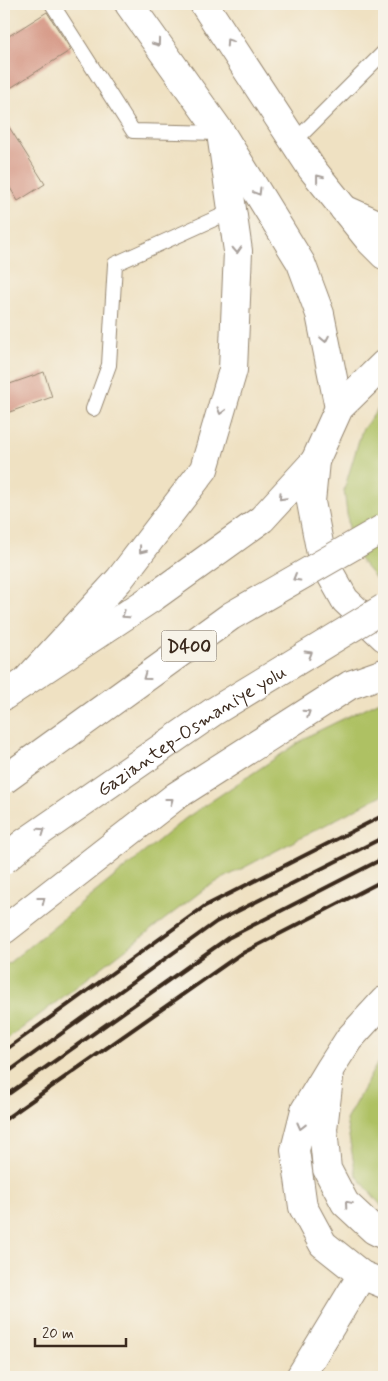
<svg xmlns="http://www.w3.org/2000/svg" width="388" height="1381" viewBox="0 0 388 1381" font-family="Mynerve,sans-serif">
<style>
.green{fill:#aec164;stroke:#747641}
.building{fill:#d59684}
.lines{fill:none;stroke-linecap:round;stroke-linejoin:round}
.service-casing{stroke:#958670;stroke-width:16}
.minor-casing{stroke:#958670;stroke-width:30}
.primary-casing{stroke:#958670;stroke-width:30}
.trunk-casing{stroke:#958670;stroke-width:30}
.service{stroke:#fff;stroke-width:14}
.minor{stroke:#fff;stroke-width:28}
.primary{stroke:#fff;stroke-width:28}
.trunk{stroke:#fff;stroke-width:28}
.rail{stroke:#3b2a1e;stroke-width:4}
.trunk-bridge-casing{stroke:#958670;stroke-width:30;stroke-linecap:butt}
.trunk-bridge{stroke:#fff;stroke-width:28}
.oneway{stroke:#a79f9a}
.labels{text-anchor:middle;stroke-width:5;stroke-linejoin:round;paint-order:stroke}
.shield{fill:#f7f3e8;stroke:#73665b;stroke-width:1}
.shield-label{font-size:18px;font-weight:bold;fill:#3b2a1e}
.street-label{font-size:19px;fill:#3b2a1e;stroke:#f7f3e8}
</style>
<rect width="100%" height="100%" fill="#f7f3e8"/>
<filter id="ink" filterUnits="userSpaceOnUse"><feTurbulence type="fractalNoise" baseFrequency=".02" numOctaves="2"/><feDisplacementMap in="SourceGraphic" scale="10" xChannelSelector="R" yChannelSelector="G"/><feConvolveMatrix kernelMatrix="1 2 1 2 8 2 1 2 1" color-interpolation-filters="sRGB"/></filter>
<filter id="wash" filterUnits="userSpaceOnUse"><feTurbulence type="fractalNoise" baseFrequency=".0096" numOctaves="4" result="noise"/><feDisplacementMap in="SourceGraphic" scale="20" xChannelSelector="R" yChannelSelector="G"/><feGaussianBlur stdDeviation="1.12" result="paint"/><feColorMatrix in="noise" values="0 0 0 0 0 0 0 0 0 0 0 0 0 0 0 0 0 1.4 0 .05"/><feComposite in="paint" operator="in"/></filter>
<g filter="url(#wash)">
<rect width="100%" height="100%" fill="#efe1c2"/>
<g class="green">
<polygon points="384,401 384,588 359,559 350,537 344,490 362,430"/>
<polygon points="384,699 384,794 207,887 4,1042 4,967 186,818 310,735"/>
<polygon points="384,1051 384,1209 356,1175 346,1120"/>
</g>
<g id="blocks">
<g class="building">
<polygon points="47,12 71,50 4,92 4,39"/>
<polygon points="4,119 45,184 18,201 4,178"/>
<polygon points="44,372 52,397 4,414 4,386"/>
</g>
</g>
</g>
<g filter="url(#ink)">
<use href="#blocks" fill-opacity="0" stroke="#958670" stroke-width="1"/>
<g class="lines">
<g class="service-casing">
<g id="service">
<polyline points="52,4 133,131 221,133"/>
<polyline points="295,141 384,52"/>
<polyline points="93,409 109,365 115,264 232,211"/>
</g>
</g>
<g class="minor-casing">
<polyline id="minor" points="300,1377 362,1275"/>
</g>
<g class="primary-casing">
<g id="primary">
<polyline points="129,4 221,133 301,263 320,314 339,408"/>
<polyline points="204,4 312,169 370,241 384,255"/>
</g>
</g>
<g class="trunk-casing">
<g id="trunk">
<polyline points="344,209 384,227"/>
<polyline points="384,364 339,408 315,461 311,502 322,559 345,600 384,637"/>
<polyline points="26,681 119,580 204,469 233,370 238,251 221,133"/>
<polyline points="4,696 155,596 262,519 315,461"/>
<polyline points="4,930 176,796 350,685 384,673"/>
<polyline points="384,1001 349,1039 331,1067 305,1110 295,1150 303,1207 323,1244 362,1275 384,1284"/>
<polyline points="329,1078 323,1129 327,1169 345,1203 374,1230 384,1235"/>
</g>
</g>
<use href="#service" class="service"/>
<use href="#minor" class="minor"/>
<use href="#primary" class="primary"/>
<use href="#trunk" class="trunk"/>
<g class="rail">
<polyline points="4,1051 205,906 384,815"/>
<polyline points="4,1075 216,922 384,837"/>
<polyline points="4,1097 228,938 384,858"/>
<polyline points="4,1120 239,955 384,880"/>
</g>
<g class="trunk-bridge-casing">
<g id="trunk-bridge">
<polyline points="4,780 231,616 384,528"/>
<path id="s1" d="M4,860L24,843L213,712L384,608"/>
</g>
</g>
<use href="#trunk-bridge" class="trunk-bridge"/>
</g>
<defs><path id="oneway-chevron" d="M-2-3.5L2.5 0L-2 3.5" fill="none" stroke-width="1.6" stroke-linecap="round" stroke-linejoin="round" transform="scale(1.25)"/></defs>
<g class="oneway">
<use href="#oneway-chevron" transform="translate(229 42) rotate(-124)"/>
<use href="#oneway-chevron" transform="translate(157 43) rotate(54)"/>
<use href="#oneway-chevron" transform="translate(319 178) rotate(-128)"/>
<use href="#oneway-chevron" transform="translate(258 192) rotate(59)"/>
<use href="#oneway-chevron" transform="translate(237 250) rotate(87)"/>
<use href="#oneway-chevron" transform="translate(325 339) rotate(79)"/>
<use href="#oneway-chevron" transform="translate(221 411) rotate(106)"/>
<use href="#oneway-chevron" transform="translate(282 497) rotate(133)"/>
<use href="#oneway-chevron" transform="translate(142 550) rotate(128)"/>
<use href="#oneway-chevron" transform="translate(296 578) rotate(150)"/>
<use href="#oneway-chevron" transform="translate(125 615) rotate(146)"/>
<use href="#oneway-chevron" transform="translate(309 654) rotate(-31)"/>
<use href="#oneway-chevron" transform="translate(146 677) rotate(144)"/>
<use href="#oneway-chevron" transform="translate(307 713) rotate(-33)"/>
<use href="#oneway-chevron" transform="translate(170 801) rotate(-37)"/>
<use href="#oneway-chevron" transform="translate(42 831) rotate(-35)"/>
<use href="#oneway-chevron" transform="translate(42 900) rotate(-38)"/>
<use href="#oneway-chevron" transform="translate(301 1126) rotate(104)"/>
<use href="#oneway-chevron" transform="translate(348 1204) rotate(-130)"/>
</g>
</g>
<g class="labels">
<rect class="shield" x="161.5" y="630.5" width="55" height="31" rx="4"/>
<g class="shield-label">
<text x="189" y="652">D400</text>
</g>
<g class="street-label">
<text dy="7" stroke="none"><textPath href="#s1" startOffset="228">Gaziantep-Osmaniye yolu</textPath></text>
</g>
</g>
<rect width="388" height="1381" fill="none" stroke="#f7f3e8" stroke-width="20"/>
<path d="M35 1338v8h91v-8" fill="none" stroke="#3b2a1e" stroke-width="2.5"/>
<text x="42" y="1338" font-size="15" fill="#3b2a1e" stroke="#f7f3e8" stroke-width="4" paint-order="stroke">20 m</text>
</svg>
